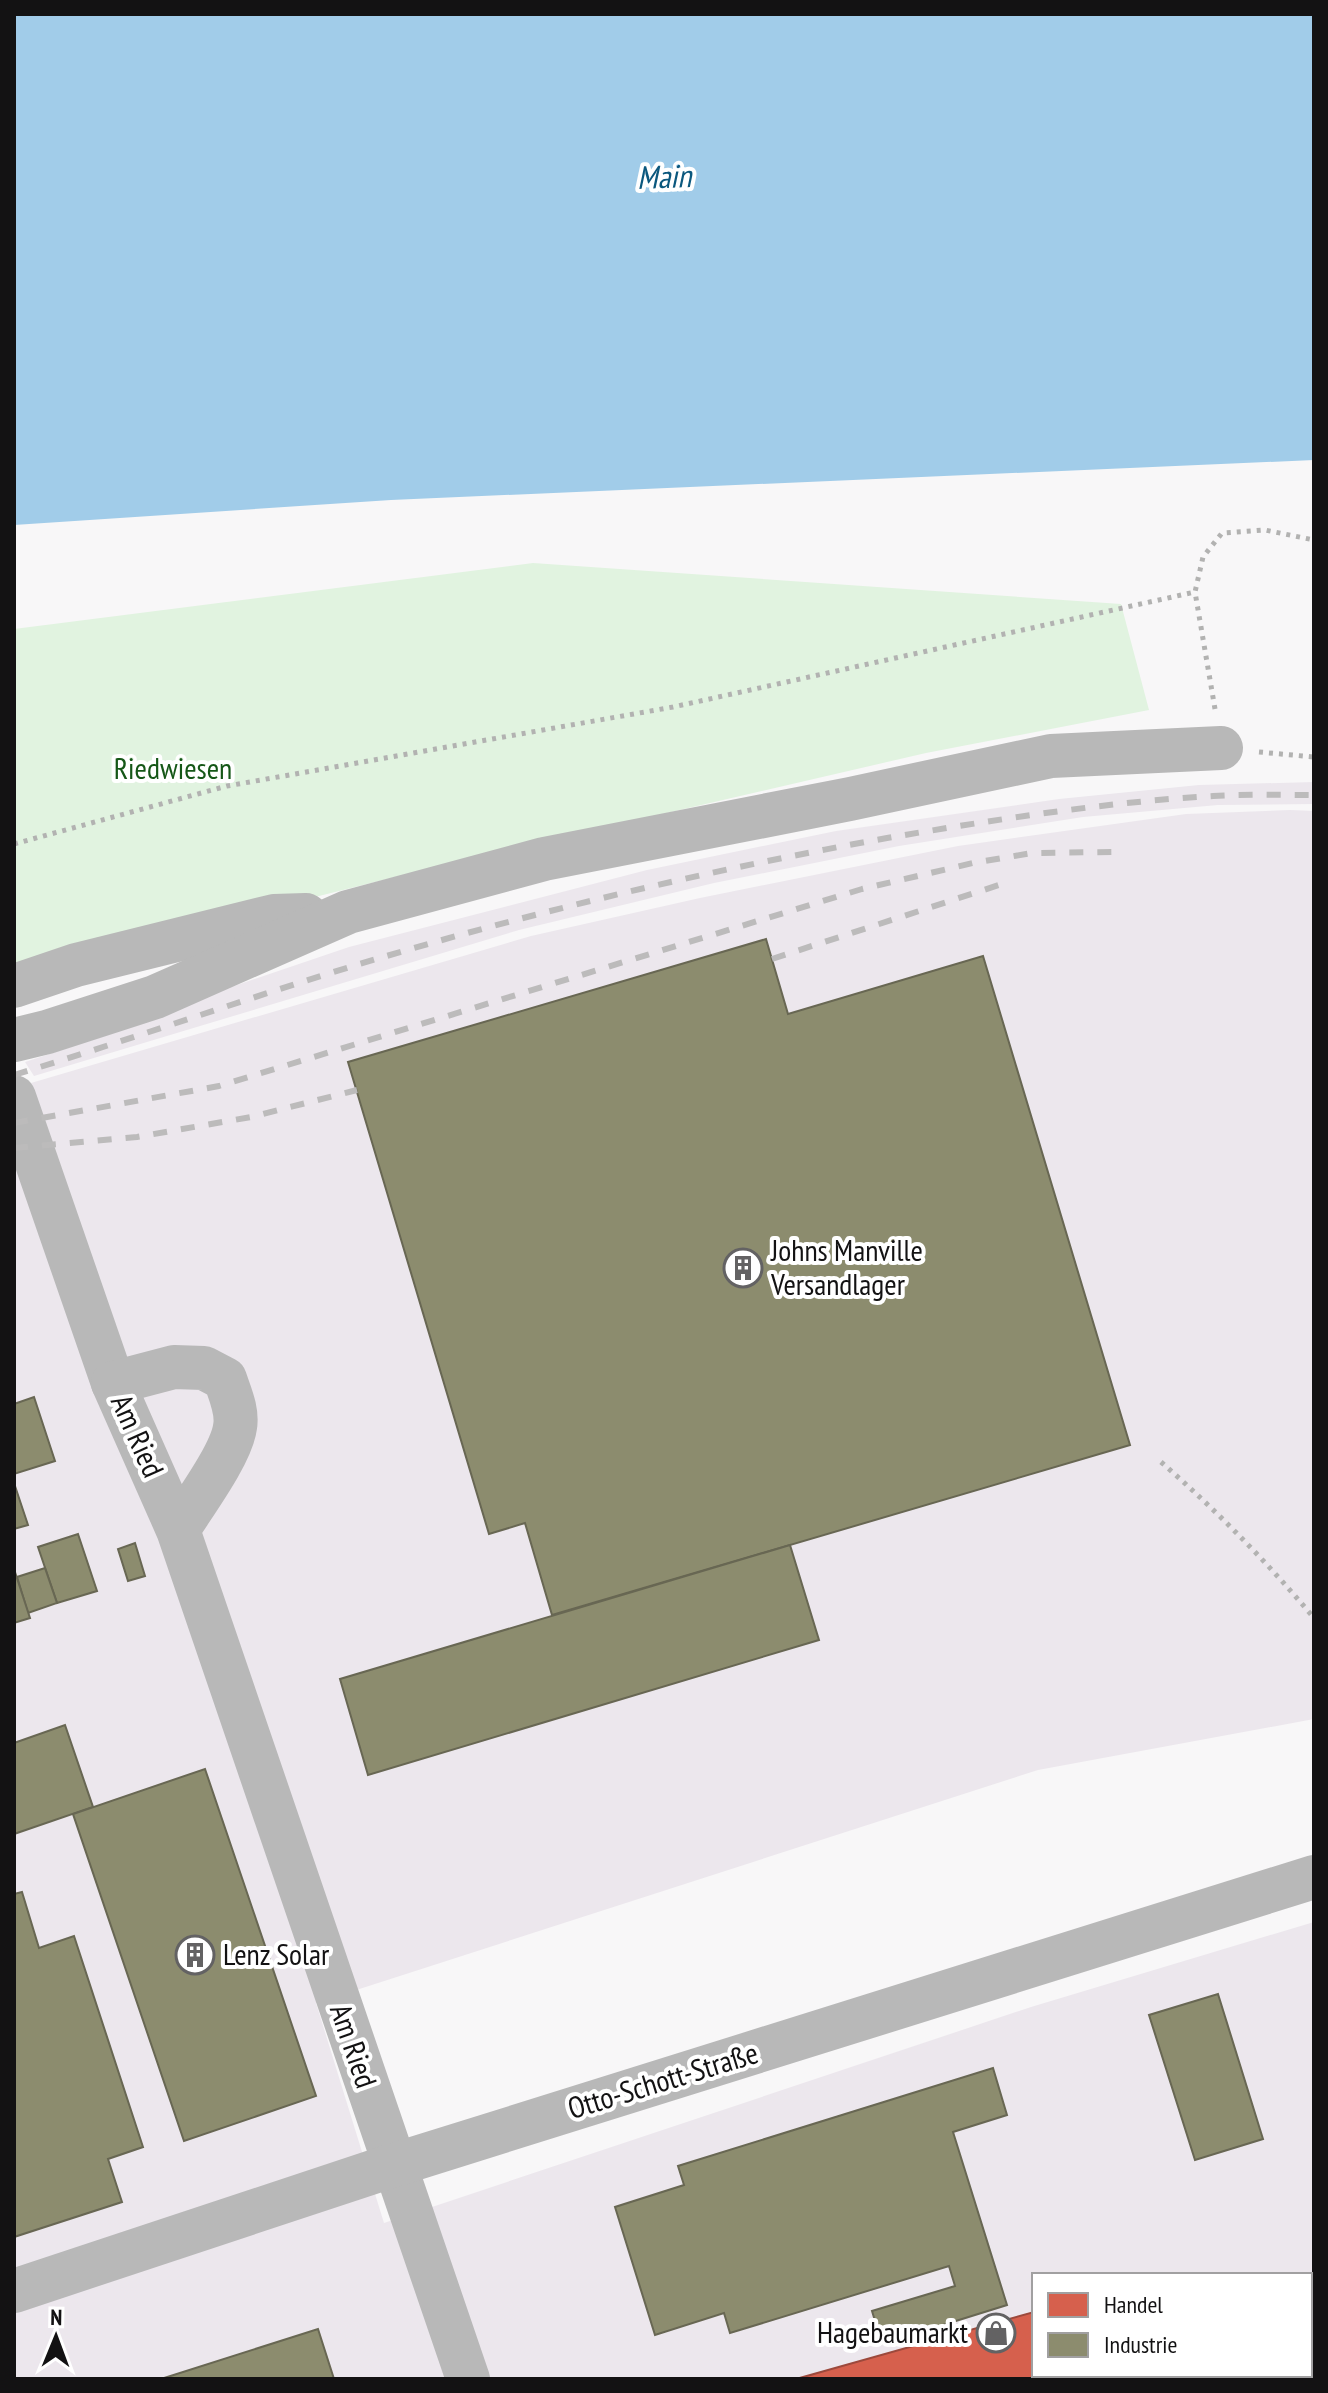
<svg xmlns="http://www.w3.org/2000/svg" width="1328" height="2393" viewBox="0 0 1328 2393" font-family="'PT Sans Narrow',sans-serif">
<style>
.built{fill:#ece7ed;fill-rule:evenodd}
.green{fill:#e1f3e0}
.water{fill:#a1cce9}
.shops{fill:#d6604d;stroke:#9c493c;stroke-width:2}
.industry{fill:#8c8c6e;stroke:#686753;stroke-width:2}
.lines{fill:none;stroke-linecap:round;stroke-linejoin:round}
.path{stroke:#b2b2b1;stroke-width:5;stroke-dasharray:4 6;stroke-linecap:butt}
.minor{stroke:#b8b8b8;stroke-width:44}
.rail{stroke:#bcbbbb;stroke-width:6;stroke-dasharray:14 14;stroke-linecap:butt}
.labels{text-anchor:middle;stroke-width:8;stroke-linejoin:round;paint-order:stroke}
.park-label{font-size:30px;fill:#155717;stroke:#fff}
.poi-label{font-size:30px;fill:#131213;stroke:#fff;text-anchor:start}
.street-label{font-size:30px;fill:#131213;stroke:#fff}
.water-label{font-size:32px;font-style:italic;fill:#0b587e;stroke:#fff}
</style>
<rect width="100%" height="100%" fill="#f8f7f8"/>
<g class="built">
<polygon points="1314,782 1314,804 1218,805 1083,817 899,846 714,883 519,930 34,1076 25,1062 153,1020 228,988 349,947 647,870 836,831 1059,799 1199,785"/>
<path d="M1290,810L1314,811V1719L1038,1770L316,2003L384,2223L1031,2007L1314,1922V2379H14V1088L531,936L700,898L958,846L1186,814ZM1034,2275H1310V2375H1034Z"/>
</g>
<polygon class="green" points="533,563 1121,604 1149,710 926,753 451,863 139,941 14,977 14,629"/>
<polygon class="water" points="14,14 1314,14 1314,460 391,500 14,525"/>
<polygon class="shops" points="1034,2312 1034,2375 1193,2375 1194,2379 796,2379"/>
<g class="industry">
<polygon points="766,939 788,1014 983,956 1130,1445 552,1615 525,1523 489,1534 348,1062"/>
<polygon points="34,1397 55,1461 14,1474 14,1404"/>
<polygon points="14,1483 28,1525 14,1529"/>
<polygon points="78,1534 97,1591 57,1603 38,1547"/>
<polygon points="135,1543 145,1576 128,1581 118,1549"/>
<polygon points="790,1545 819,1640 368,1775 340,1679"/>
<polygon points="45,1568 57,1603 28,1613 17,1577"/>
<polygon points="14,1569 30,1618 14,1623"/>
<polygon points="65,1725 93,1807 14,1834 14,1743"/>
<polygon points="205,1769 316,2096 184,2141 73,1814"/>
<polygon points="22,1892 39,1948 74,1936 143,2147 108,2159 122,2202 14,2237 14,1894"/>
<polygon points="1218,1994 1263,2139 1195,2160 1149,2015"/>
<polygon points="993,2068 1007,2115 953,2132 1007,2305 882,2344 872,2311 955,2286 949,2266 730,2333 724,2313 655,2335 615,2207 684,2185 678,2166"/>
<polygon points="1314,2273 1314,2348 1310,2349 1310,2275 1307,2275"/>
<polygon points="318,2329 334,2379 161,2379"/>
</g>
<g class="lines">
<g class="path">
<polyline points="1215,709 1195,592 1203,557 1222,533 1265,530 1314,540"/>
<polyline points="1259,752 1314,757"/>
<polyline points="14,844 227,786 673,707 1195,592"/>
<path d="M1161,1462C1217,1511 1266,1561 1314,1618"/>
</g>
<g class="minor">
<polyline points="14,986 76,965 274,916 306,915"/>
<polyline points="14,1040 47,1032 155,997 348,912 544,859 850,799 1051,756 1221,748"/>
<polyline points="14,1097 113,1383"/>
<path d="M178,1530C194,1504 231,1455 235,1427C238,1411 230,1394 225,1379L204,1368L174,1367L113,1383L178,1530L468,2379"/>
<polyline points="14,2291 394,2165 1314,1877"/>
</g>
<g class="rail">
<polyline points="772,959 1005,883"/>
<path d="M14,1075C119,1043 222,1007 327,974C511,917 698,872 887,838C993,820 1106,802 1213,796C1247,794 1281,795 1314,795"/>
<polyline points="14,1123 219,1086 862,889 973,863 1032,853 1113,852"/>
<polyline points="14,1148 137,1137 251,1117 357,1090"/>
</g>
</g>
<defs>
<g id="building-ring" transform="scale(2)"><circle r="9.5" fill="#fff" stroke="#636263" stroke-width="1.5"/><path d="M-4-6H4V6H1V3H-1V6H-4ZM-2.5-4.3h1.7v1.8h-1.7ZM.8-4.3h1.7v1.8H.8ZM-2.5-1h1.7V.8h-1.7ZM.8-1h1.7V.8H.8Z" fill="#636263"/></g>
<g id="shop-ring" transform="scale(2)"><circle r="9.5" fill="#fff" stroke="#636263" stroke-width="1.5"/><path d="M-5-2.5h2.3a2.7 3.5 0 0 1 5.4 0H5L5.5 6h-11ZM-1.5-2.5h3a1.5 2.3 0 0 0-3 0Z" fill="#636263"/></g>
</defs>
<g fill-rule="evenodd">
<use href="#building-ring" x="743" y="1268"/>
<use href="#building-ring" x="195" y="1955"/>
<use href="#shop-ring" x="996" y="2333"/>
</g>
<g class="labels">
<g class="park-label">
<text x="173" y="779">Riedwiesen</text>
</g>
<g class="poi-label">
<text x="771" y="1261">Johns Manville<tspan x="771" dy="34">Versandlager</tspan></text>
<text x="223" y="1965">Lenz Solar</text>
<text x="968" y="2343" text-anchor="end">Hagebaumarkt</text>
</g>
<g class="street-label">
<text transform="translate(137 1436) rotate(66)" y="10">Am Ried</text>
<text transform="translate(353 2046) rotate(71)" y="10">Am Ried</text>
<text transform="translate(663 2081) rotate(-17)" y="10">Otto-Schott-Straße</text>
</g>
<g class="water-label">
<text transform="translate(664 177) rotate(-2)" y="11">Main</text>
</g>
</g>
<rect width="1328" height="2393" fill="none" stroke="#131213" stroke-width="32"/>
<rect x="1032" y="2273" width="280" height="104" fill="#ffffff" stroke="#a1a0a1" stroke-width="2"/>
<rect x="1048" y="2293" width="40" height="24" fill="#d6604d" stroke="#a1a0a1" stroke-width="2"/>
<text x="1104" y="2313" font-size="24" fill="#131213">Handel</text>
<rect x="1048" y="2333" width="40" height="24" fill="#8c8c6e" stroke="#a1a0a1" stroke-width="2"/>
<text x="1104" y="2353" font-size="24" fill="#131213">Industrie</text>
<g transform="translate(56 2337) rotate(1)" stroke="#ffffff" stroke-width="6" paint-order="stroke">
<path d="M0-6L14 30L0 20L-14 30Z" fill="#131213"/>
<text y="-12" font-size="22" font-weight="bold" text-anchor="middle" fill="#131213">N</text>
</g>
</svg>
